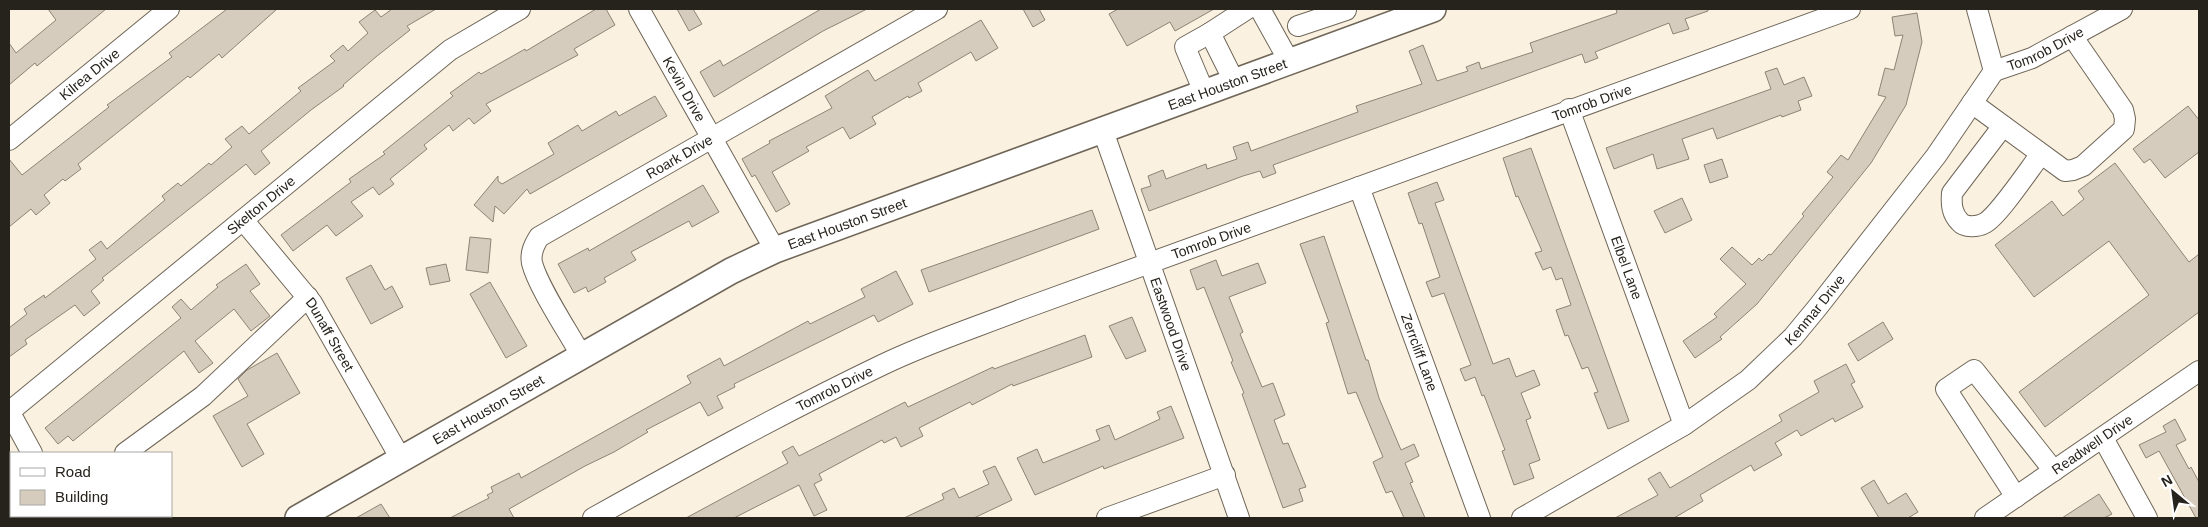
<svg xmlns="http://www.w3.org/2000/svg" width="2208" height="527" viewBox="0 0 2208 527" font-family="Helvetica,sans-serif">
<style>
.building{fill:#d6ccbd;stroke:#8d8476}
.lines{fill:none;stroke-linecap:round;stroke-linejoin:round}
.minor-casing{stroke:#6f6658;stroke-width:22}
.major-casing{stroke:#6f6658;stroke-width:28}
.minor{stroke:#fff;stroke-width:20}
.major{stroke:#fff;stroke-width:25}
.labels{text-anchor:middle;stroke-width:4;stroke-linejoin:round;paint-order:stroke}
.street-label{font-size:14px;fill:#26221c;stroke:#fff}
</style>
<rect width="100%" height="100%" fill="#fbf1e1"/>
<g class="building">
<polygon points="48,9 106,9 37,66 35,63 9,85 9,43 16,53 56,20"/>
<polygon points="227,9 277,9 222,58 219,54 190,78 188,76 78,164 81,169 65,181 63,179 44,195 50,203 36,215 31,209 9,227 9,159 22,175 109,107 107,105 172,57 169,53"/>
<polygon points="392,9 436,9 407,26 410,30 377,56 343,85 344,86 311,110 261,151 270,163 255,175 246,164 102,278 104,280 91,291 100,303 84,316 75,305 25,340 27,344 9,357 9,328 27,314 24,309 44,295 45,298 96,259 89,250 101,241 107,249 165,200 162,196 178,183 181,186 209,163 211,165 232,147 225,139 242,126 249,134 301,91 298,88 335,61 330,56 343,45 348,51 368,33 359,22 375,10 381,17"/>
<polygon points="596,9 606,9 615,25 574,49 578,55 486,104 491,111 474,124 469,118 453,131 449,125 424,145 427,149 390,179 394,184 379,195 373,187 351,202 363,216 336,236 327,225 293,251 281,235 351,182 349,179 385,154 383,152 453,96 450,93 479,72 481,74 525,49 526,51"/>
<polygon points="677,9 693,9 702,24 689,31"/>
<polygon points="821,9 867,9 823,31 714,97 700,72 720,60 723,66"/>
<polygon points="1023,9 1039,9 1045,20 1033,27"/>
<polygon points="1118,9 1214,9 1175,31 1170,22 1127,46 1109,14"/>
<polygon points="1616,9 1708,9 1708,11 1685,19 1689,29 1673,34 1669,23 1595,52 1598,58 1585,63 1582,54 1273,165 1276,173 1263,178 1260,171 1243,176 1149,211 1141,189 1151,186 1148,176 1163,170 1166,179 1206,164 1207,169 1237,159 1233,147 1248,142 1251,151 1358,112 1356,106 1422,84 1409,51 1423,45 1437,81 1468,71 1466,67 1479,62 1481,69 1533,52 1530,43 1617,13"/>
<polygon points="1917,13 1922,42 1906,105 1871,163 1757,304 1720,337 1722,339 1695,358 1683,341 1717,317 1714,314 1746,284 1720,259 1732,247 1752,265 1759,258 1762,261 1769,254 1771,255 1804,216 1802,214 1833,177 1827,172 1841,155 1848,160 1886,97 1878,95 1885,68 1894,70 1903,35 1895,36 1892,17"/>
<polygon points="981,20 998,48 976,61 971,52 918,83 922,91 909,98 908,96 872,117 876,124 850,139 843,127 806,147 809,151 772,172 790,204 776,212 755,175 752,177 742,159 770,143 769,141 832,108 825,96 856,77 868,70 875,81"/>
<polygon points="1777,68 1784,85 1804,77 1812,96 1798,101 1801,110 1782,117 1781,115 1717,139 1713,128 1682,139 1689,159 1657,169 1653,154 1614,169 1606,148 1771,89 1765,72"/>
<polygon points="655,96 667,116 530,194 527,189 504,214 495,206 493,222 474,205 498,176 498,181 502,184 554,154 548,143 578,125 582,131 616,111 619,116"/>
<polygon points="2188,106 2199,120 2199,152 2165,178 2150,159 2144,163 2133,149"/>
<polygon points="1531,148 1629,421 1608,429 1594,393 1598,392 1588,367 1582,369 1568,335 1565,336 1556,310 1571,305 1562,278 1556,280 1551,267 1543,270 1535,253 1542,251 1518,196 1516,197 1503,158"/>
<polygon points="1722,159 1728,177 1710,183 1704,165"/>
<polygon points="2115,163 2189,262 2199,254 2199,312 2045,427 2019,392 2149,295 2109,241 2034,297 1995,245 2052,201 2063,216 2084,199 2078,191"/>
<polygon points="1437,182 1444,200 1435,203 1493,364 1509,358 1516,377 1534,370 1540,385 1521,393 1531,418 1526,420 1540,460 1529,464 1534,478 1514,485 1502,451 1505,450 1484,395 1482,396 1475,377 1465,381 1460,369 1471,365 1444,293 1432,297 1426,282 1440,277 1422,223 1419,224 1408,193"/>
<polygon points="703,185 719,212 692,227 689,221 631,252 636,260 604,278 606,282 588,292 586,287 574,293 558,264 588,248 589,251"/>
<polygon points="1682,198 1692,220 1665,233 1654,211"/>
<polygon points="1092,210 1099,229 929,292 921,270"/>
<polygon points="1324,236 1366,360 1368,360 1379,398 1401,450 1414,444 1419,456 1405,463 1413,482 1410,483 1425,518 1404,518 1392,491 1386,493 1373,462 1383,457 1356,392 1348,394 1326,323 1329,322 1300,244"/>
<polygon points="470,237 491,239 488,273 466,270"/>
<polygon points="1216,260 1222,276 1258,263 1266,283 1229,297 1243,332 1240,334 1262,387 1273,383 1285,415 1274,420 1283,444 1288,443 1306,487 1299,489 1303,501 1283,508 1242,394 1244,393 1231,362 1233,361 1204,287 1197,290 1190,270"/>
<polygon points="246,264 260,284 250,291 270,316 251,331 234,309 195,341 213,363 199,373 184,351 73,441 68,436 58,444 45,428 181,318 172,307 181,299 191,310 218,287 216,285"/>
<polygon points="446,264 450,281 430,285 426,268"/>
<polygon points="371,265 385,290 392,286 403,307 371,324 346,278"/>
<polygon points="896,271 913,304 878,322 874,315 734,384 735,387 717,396 723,408 708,416 700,402 646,430 648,432 614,452 585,466 509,509 514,518 450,518 489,498 487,495 493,492 491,487 519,473 521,478 691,383 687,376 720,358 724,366 808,321 810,324 865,297 861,289"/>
<polygon points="490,282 527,346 506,358 470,294"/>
<polygon points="1132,317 1146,351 1126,359 1109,326"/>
<polygon points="1883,322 1893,339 1858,361 1848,344"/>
<polygon points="1085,335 1092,357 1013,386 1012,384 972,405 970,402 919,428 923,436 901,447 896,437 884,443 882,440 819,474 822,480 814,484 827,510 814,516 799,485 734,518 686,518 788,463 782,452 793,446 799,456 905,402 908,407 993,367 994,369"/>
<polygon points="277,353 300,393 247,424 264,454 242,467 213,416 248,396 238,379 247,370"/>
<polygon points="1846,364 1855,382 1851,384 1863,407 1835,422 1833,418 1801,436 1797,430 1775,443 1782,455 1754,471 1751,465 1700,495 1703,501 1674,518 1615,518 1658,495 1648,479 1660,472 1670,488 1692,475 1782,421 1779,415 1819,392 1814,381"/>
<polygon points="1171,406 1184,438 1104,469 1103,466 1035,495 1017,458 1037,449 1043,463 1100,440 1096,430 1109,425 1115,440 1160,419 1157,412"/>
<polygon points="2175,419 2186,440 2176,445 2189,469 2191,467 2199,482 2199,518 2196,518 2159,451 2146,458 2139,445 2166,432 2163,426"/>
<polygon points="995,466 1012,500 974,518 904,518 944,499 942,494 954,488 959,498 989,484 983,471"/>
<polygon points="1874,480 1888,504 1906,493 1918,512 1908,518 1879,518 1861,488"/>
<polygon points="2099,494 2112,514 2104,518 2062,518"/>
<polygon points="381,504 390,518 356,518"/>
</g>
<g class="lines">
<g class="minor-casing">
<g id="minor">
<path id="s1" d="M639,9L775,250"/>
<polyline points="1260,9 1289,61"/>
<polyline points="1298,26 1346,10"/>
<path id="s2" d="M1994,71L2032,58L2122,9"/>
<polyline points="1234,81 1210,33 1247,9"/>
<polyline points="1204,92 1185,47 1210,33"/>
<polyline points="1972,103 2065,171 2073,170 2083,166 2124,129 2125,119 2123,110 2072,36"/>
<path id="s3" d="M1569,109L1684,425"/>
<path d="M2003,126L1952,193C1951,205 1952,214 1960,222C1965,228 1978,227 1985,223C1999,215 2030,168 2041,154"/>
<path id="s4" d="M1102,128L1239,518"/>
<path id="s5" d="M9,140L169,9"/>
<path id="s6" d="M1359,187L1480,518"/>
<path id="s7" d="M243,220L312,303L401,459"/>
<path id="s8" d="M582,357C569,333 538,287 532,263C530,253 534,245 539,237L937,9"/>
<polyline points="9,411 32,453"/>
<path id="s9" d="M9,412L450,50L520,9"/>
<polyline points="2103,438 2147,518"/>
<polyline points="125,453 203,396 308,297"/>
<polyline points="2016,497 1946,389 1974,370 2054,471"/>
<polyline points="68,516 69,518"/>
<path id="s10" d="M593,518C688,465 784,412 882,365C927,343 974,328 1020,310L1850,9"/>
<polyline points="1107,518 1225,475"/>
<path id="s11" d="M1522,518L1684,425L1748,380L1793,337L1817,308L1936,156L1994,71L1977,9"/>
<path id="s12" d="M1985,518L2199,371"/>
</g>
</g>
<g class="major-casing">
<g id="major">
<path id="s13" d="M298,518L731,271L775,250L1433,9"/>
</g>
</g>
<use href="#minor" class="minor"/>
<use href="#major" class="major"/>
</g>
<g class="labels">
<g class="street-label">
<text dy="5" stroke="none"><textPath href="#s2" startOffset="56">Tomrob Drive</textPath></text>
<text dy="5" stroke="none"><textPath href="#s5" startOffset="104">Kilrea Drive</textPath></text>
<text dy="5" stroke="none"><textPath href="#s13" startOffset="1029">East Houston Street</textPath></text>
<text dy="5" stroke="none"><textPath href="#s1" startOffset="92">Kevin Drive</textPath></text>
<text dy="5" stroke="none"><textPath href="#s10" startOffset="1084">Tomrob Drive</textPath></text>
<text dy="5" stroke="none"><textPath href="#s8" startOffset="296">Roark Drive</textPath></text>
<text dy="5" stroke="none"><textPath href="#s9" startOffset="326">Skelton Drive</textPath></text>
<text dy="5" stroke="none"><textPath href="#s13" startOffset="624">East Houston Street</textPath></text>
<text dy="5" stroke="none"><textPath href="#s10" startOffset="679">Tomrob Drive</textPath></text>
<text dy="5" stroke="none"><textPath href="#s3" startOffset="169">Elbel Lane</textPath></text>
<text dy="5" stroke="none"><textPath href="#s11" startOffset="362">Kenmar Drive</textPath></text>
<text dy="5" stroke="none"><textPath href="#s4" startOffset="208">Eastwood Drive</textPath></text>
<text dy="5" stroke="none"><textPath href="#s7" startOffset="144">Dunaff Street</textPath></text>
<text dy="5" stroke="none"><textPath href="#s6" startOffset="176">Zerrcliff Lane</textPath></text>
<text dy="5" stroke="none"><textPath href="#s10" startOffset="274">Tomrob Drive</textPath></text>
<text dy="5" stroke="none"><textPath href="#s13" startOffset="219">East Houston Street</textPath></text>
<text dy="5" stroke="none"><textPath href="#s12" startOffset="130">Readwell Drive</textPath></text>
</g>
</g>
<rect width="2208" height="527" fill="none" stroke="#26221c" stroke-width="20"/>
<rect x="10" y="452" width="162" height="65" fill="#ffffff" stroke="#a8a7a4"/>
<rect x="20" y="468" width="25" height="8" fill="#ffffff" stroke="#a8a7a4"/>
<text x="55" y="477" font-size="15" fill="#26221c">Road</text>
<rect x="20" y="490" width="25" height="15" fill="#d6ccbd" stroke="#a8a7a4"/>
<text x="55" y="502" font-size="15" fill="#26221c">Building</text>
<g transform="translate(2173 492) rotate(331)" stroke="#ffffff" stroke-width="4" paint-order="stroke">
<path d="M0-4L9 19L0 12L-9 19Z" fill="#26221c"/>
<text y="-8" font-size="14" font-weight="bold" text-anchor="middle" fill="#26221c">N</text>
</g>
</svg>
